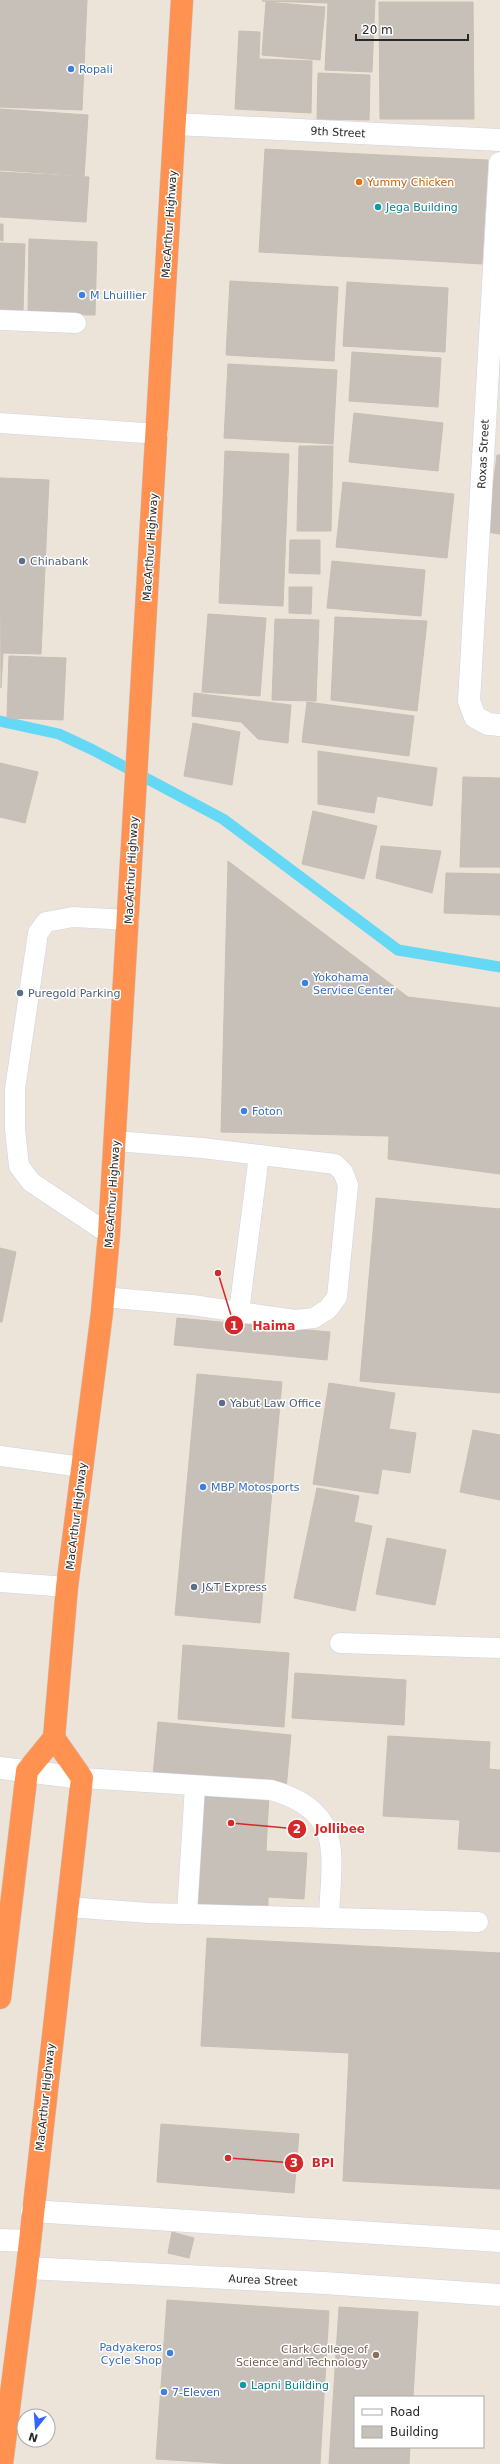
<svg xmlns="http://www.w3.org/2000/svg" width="500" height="2464" viewBox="0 0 500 2464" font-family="'DejaVu Sans',sans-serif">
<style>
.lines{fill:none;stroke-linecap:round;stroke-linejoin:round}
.stream{stroke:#64d8f5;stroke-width:11}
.building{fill:#c7c0b9;stroke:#c7bfb3}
.lane-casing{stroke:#ced3e3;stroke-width:21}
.street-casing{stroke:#ced3e3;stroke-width:23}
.highway-casing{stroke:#c7c7c7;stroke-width:23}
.lane{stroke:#fff;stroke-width:20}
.street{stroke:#fff;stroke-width:22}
.highway{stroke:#ff9251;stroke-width:22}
.shop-dot{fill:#3f7fe0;stroke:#fff;stroke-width:1.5}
.food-dot{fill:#e8710a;stroke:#fff;stroke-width:1.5}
.culture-dot{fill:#0f9aa8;stroke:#fff;stroke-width:1.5}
.service-dot{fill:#5c6f8a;stroke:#fff;stroke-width:1.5}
.education-dot{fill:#8d6e63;stroke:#fff;stroke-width:1.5}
.labels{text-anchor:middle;stroke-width:3;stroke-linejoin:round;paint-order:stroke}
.shop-label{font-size:11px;fill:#366cbe;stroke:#fff;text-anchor:start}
.street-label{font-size:11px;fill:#282828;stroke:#fff}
.food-label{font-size:11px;fill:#c56008;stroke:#fff;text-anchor:start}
.culture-label{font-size:11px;fill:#0d838f;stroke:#fff;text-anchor:start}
.service-label{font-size:11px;fill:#4e5e75;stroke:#fff;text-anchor:start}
.education-label{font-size:11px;fill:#785e54;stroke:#fff;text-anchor:end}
.leader{fill:none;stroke:#d62828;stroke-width:1.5}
.callout-dot{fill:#d62828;stroke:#fff;stroke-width:1.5}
.mark-label{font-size:12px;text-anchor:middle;font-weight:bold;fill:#fff}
.callout-label{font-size:12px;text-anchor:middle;font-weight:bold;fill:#d62828;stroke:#fff;stroke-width:3;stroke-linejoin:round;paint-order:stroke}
</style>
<rect width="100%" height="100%" fill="#ece3d9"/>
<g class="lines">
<polyline class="stream" points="0,721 59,734 93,750 223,819 398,950 500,967"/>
</g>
<g class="building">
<polygon points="0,0 87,0 82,110 0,107"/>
<polygon points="375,0 372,72 325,70 328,3 262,1"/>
<polygon points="266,2 325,7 320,60 262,55"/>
<polygon points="379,2 473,2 474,119 380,119"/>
<polygon points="239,31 260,32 259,59 312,61 311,113 235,109"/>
<polygon points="318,73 370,75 369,120 317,119"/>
<polygon points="0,109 88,115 84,176 0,170"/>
<polygon points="265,149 341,153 336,256 259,252"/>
<polygon points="341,153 421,157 415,260 336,256"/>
<polygon points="421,157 488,160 482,264 415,260"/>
<polygon points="0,172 89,177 86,222 0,217"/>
<polygon points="0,224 3,224 3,241 0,240"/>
<polygon points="29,239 97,242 95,315 28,314"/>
<polygon points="0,243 25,244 23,311 0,311"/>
<polygon points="230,281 338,287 334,361 226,355"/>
<polygon points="347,282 448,288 445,352 343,346"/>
<polygon points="352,352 441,358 438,407 349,401"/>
<polygon points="228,364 337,370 333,444 224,438"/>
<polygon points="354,413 443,423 438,471 349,462"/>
<polygon points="299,446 333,446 331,531 297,531"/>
<polygon points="225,451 289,454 283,606 219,603"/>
<polygon points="497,455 500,455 500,534 487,532"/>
<polygon points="0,478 49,480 41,654 3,653 1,688"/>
<polygon points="343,482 454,494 447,558 336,547"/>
<polygon points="290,540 320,540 320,574 289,573"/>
<polygon points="332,561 425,570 421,616 327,608"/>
<polygon points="289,587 312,587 311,614 289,613"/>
<polygon points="208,614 266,618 260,696 202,692"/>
<polygon points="335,617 427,621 417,711 331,700"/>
<polygon points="275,619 319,620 316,701 272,700"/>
<polygon points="9,656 66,658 63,720 7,718"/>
<polygon points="194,693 291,705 288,743 258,739 241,722 192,716"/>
<polygon points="307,702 414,716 409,756 302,742"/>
<polygon points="193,723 240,732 232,785 184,776"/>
<polygon points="318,751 437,768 432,806 377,796 374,813 318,804"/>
<polygon points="0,763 38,772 25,823 0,817"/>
<polygon points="463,777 500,778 500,867 460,867"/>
<polygon points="313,811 377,826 364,879 302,864"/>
<polygon points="381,846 441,851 432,893 376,878"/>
<polygon points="228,861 408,997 500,1008 500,1174 388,1159 389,1136 221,1132"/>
<polygon points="446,873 500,874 500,915 444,913"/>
<polygon points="376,1198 500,1209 500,1393 360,1381"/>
<polygon points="0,1248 16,1252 2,1322 0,1322"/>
<polygon points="177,1318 330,1332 327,1360 174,1345"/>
<polygon points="197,1374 282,1382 260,1623 175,1615"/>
<polygon points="329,1383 395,1393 389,1429 416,1433 410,1473 382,1469 378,1494 313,1484"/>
<polygon points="473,1430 500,1435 500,1500 460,1492"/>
<polygon points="317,1488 359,1496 354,1522 372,1526 355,1611 294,1598"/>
<polygon points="387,1538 446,1550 435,1605 376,1594"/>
<polygon points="183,1645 289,1653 284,1727 178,1719"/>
<polygon points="295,1673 406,1680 404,1725 292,1718"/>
<polygon points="158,1722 291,1735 286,1789 153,1776"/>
<polygon points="388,1736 490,1742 489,1769 500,1770 500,1852 458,1849 460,1820 383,1816"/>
<polygon points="196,1790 269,1794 266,1851 307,1853 304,1899 268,1897 268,1908 190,1903"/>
<polygon points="207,1938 500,1953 500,2189 343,2181 349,2053 201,2046"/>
<polygon points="161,2124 299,2134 294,2193 157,2182"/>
<polygon points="172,2232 194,2238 189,2258 168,2253"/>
<polygon points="167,2300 329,2311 320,2464 233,2464 156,2459"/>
<polygon points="339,2307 418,2312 413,2397 355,2397 355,2447 410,2447 409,2464 329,2464"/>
</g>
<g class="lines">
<g class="lane-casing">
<g id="lane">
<polyline points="0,320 76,323"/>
<polyline points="0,423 158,434"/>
<polyline points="109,1234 31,1182 19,1166 15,1129 15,1089 38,933 46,922 73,917 129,920"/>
<polyline points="103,1297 192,1305 295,1320 314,1318 328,1309 337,1297 348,1185 343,1172 335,1164 202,1148 115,1141"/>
<polyline points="239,1312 259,1155"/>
<polyline points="0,1456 82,1467"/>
<polyline points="0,1582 67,1587"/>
<polyline points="340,1643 500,1648"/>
<path d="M82,1778L271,1790C346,1811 331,1855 329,1918"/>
<polyline points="67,1907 149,1913 478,1922"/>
<polyline points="187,1913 195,1786"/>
</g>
</g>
<g class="street-casing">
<g id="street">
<polyline points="176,124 500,140"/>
<polyline points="500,163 469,701 475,717 488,724 500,725"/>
<polyline points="0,1768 82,1778"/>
<polyline points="32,2211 500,2241"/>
<polyline points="0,2240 30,2241"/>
<polyline points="27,2268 324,2283 500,2295"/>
</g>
</g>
<g class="highway-casing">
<g id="highway">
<polyline points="0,1998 27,1771 54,1738 67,1587 102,1312 109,1234 182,0"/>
<polyline points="2,2464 27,2268 82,1778 54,1738"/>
</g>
</g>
<use href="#lane" class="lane"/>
<use href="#street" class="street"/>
<use href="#highway" class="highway"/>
</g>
<g class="shop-dot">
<circle cx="71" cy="69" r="4"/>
<circle cx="82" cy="295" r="4"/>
<circle cx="305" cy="983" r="4"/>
<circle cx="244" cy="1111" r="4"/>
<circle cx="203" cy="1487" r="4"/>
<circle cx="170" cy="2353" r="4"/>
<circle cx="164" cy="2392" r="4"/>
</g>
<circle class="food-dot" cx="359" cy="182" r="4"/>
<g class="culture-dot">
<circle cx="378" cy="207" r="4"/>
<circle cx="243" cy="2385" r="4"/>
</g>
<g class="service-dot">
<circle cx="22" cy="561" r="4"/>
<circle cx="20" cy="993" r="4"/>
<circle cx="222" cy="1403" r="4"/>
<circle cx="194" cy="1587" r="4"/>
</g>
<circle class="education-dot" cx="376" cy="2355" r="4"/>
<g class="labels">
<g class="shop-label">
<text x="79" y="73">Ropali</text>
<text x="90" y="299">M Lhuillier</text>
<text x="313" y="981">Yokohama<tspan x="313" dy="13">Service Center</tspan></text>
<text x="252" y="1115">Foton</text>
<text x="211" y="1491">MBP Motosports</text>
<text x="162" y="2351" text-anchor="end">Padyakeros<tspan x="162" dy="13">Cycle Shop</tspan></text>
<text x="172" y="2396">7-Eleven</text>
</g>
<g class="street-label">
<text transform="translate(338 132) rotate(3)" y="4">9th Street</text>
<text transform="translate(169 224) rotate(-86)" y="4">MacArthur Highway</text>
<text transform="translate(483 454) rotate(-87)" y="4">Roxas Street</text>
<text transform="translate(150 547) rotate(-86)" y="4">MacArthur Highway</text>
<text transform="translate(131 870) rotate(-87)" y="4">MacArthur Highway</text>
<text transform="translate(112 1194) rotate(-86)" y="4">MacArthur Highway</text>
<text transform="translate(76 1516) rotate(-83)" y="4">MacArthur Highway</text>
<text transform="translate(45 2097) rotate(-84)" y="4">MacArthur Highway</text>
<text transform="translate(263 2280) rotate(3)" y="4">Aurea Street</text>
</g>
<g class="food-label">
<text x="367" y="186">Yummy Chicken</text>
</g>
<g class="culture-label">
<text x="386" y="211">Jega Building</text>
<text x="251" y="2389">Lapni Building</text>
</g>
<g class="service-label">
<text x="30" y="565">Chinabank</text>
<text x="28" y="997">Puregold Parking</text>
<text x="230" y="1407">Yabut Law Office</text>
<text x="202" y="1591">J&amp;T Express</text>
</g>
<g class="education-label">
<text x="368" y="2353">Clark College of<tspan x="368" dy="13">Science and Technology</tspan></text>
</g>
</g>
<path class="leader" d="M218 1273L234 1325M231 1823L297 1829M228 2158L294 2163"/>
<g class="callout-dot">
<circle cx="218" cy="1273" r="4"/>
<circle cx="231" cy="1823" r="4"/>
<circle cx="228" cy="2158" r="4"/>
<circle cx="234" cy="1325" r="10"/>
<circle cx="297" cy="1829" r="10"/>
<circle cx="294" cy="2163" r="10"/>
</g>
<g class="mark-label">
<text x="234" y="1330">1</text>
<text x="297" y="1833">2</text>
<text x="294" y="2167">3</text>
</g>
<g class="callout-label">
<text x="274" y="1330">Haima</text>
<text x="340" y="1833">Jollibee</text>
<text x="323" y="2167">BPI</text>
</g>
<rect x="354" y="2396" width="130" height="52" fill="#ffffff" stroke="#a9a9a9"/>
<rect x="362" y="2409" width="20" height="6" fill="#ffffff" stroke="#a9a9a9"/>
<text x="390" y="2416" font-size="12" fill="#282828">Road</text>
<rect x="362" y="2426" width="20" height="12" fill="#c7c0b9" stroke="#a9a9a9"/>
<text x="390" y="2436" font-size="12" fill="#282828">Building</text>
<g transform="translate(36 2428) rotate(197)"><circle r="19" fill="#ffffff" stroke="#a9a9a9"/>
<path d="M0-3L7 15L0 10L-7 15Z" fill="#3365ff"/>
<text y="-6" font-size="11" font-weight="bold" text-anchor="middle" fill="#282828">N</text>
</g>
<path d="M356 34v6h112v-6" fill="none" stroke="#282828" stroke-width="2"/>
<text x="362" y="34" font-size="12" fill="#282828" stroke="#ffffff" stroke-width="3" paint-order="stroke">20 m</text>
</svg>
